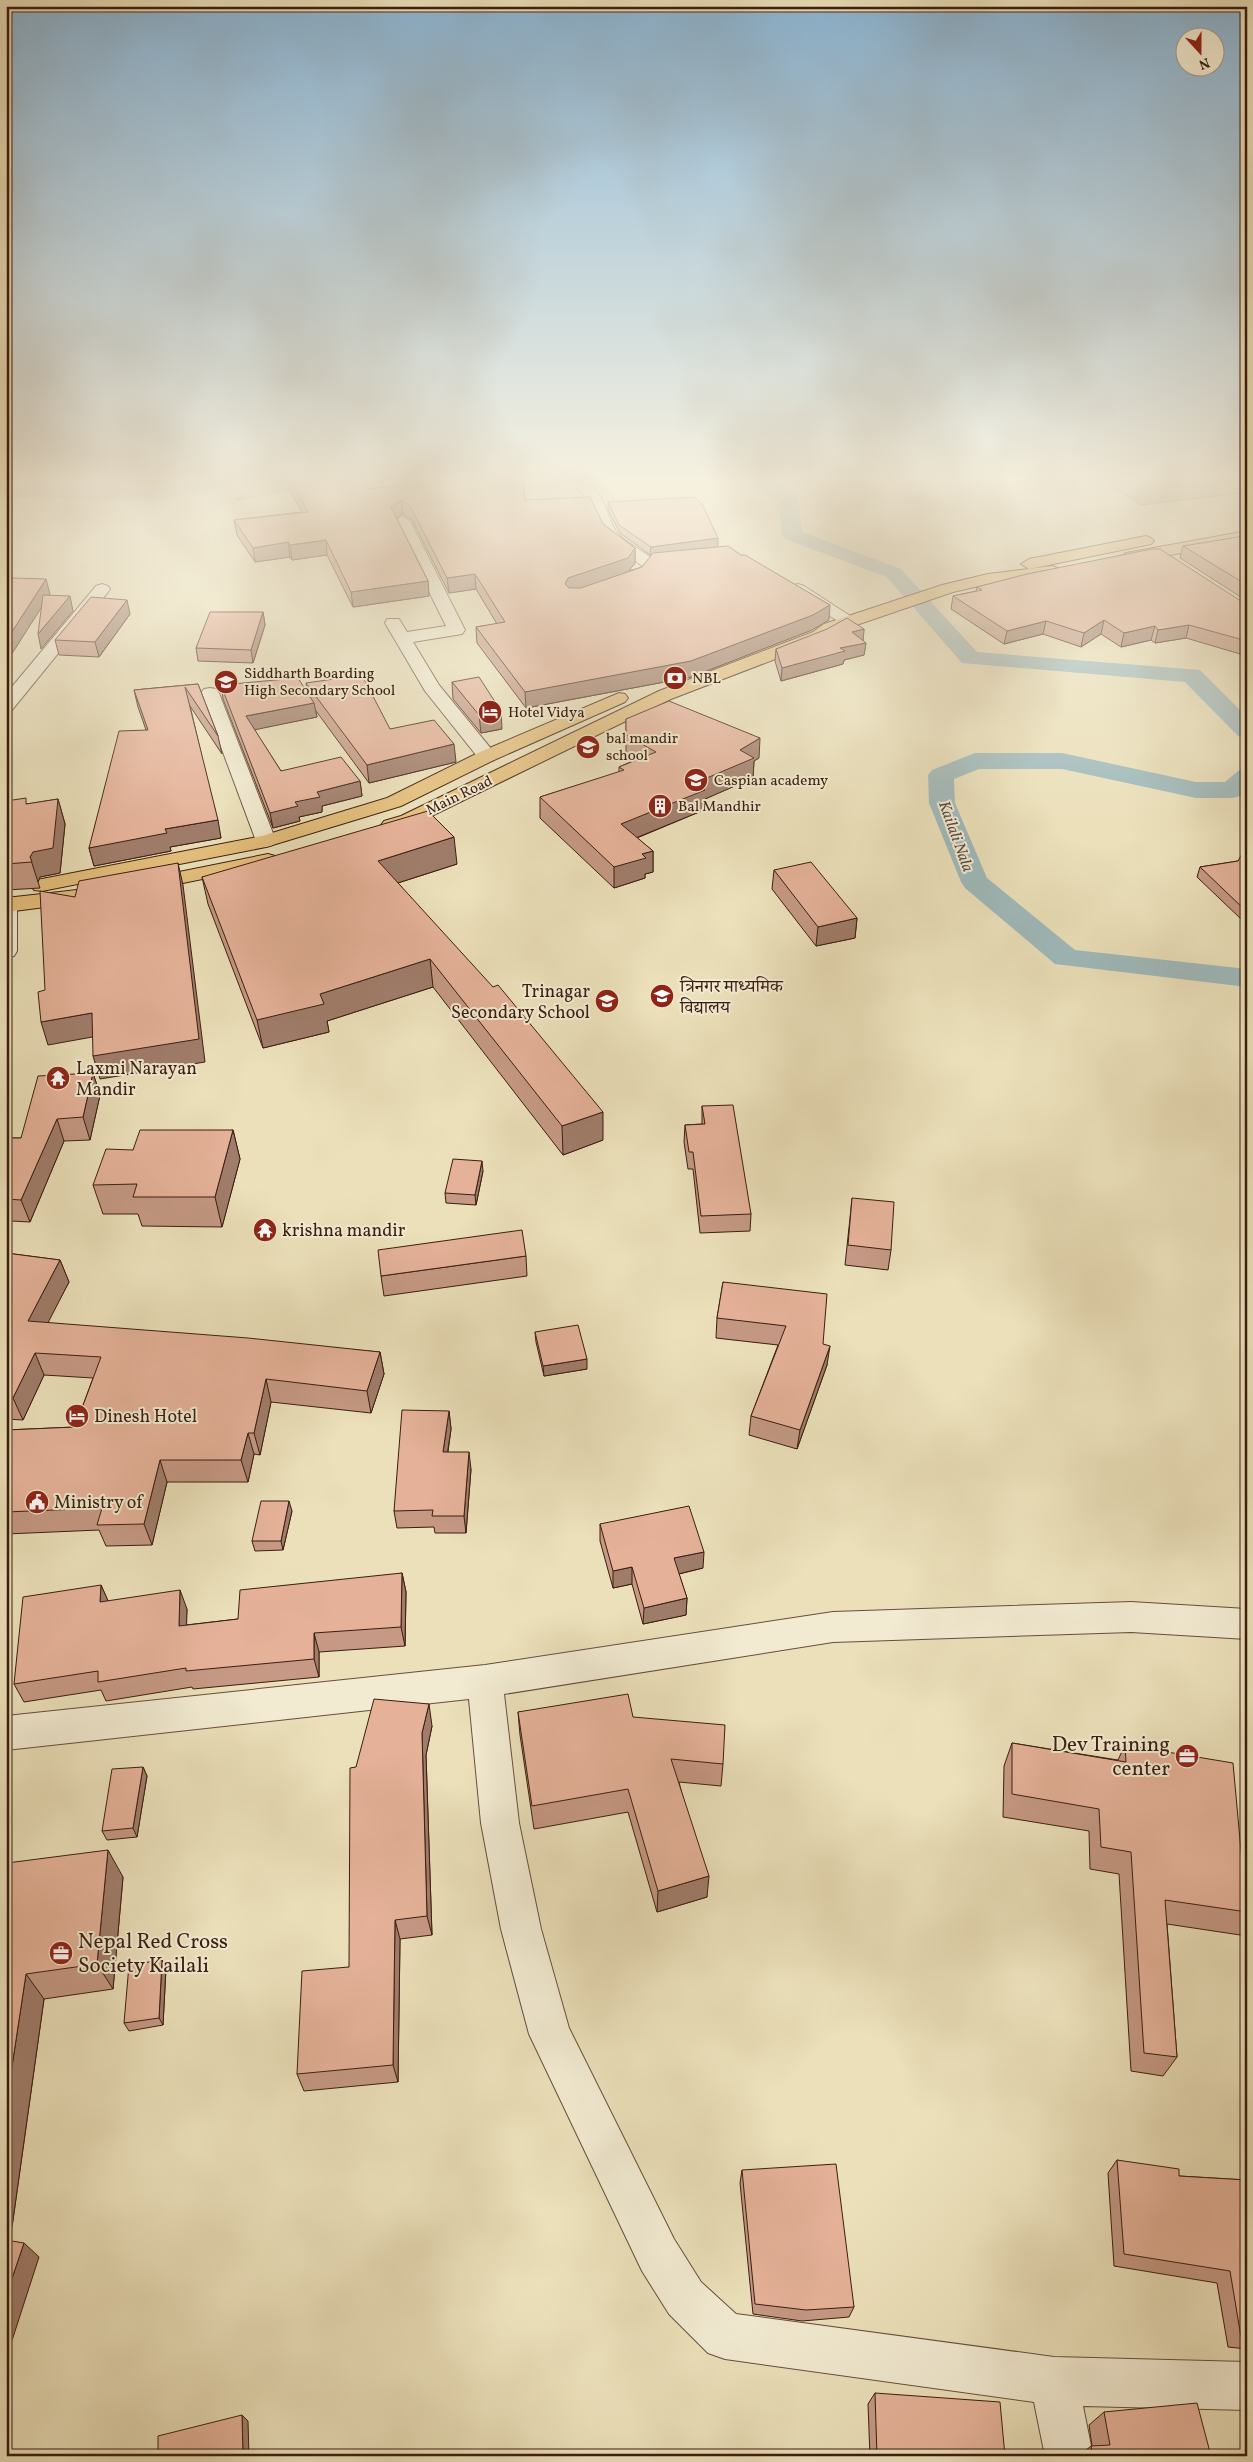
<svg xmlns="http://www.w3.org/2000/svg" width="1253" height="2462" viewBox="0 0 1253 2462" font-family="Vollkorn,'Noto Serif Devanagari',serif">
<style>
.green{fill:#b2c394;stroke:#767052}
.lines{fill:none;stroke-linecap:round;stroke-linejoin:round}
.canal{fill:#9fbabc;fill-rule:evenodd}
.minor-casing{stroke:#674e3a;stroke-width:2}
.primary-casing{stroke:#3b1d0f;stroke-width:2}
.minor{fill:#f2ebd2;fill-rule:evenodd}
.primary{fill:#e6c07d;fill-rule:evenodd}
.wall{fill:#c59984;stroke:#3b1d0f}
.shaded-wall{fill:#a07d6b;stroke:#3b1d0f}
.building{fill:#e5b299;stroke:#3b1d0f}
.labels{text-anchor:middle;stroke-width:4;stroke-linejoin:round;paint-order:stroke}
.far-poi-label{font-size:15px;fill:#3b1d0f;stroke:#f2ebd2;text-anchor:start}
.far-street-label{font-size:15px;fill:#3b1d0f;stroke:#f2ebd2}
.far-water-label{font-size:16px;font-style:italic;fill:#594c43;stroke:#f2ebd2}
.poi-label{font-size:18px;fill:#3b1d0f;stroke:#f2ebd2;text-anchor:start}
.near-poi-label{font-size:21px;fill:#3b1d0f;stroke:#f2ebd2;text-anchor:end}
</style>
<rect width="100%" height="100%" fill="#ebe0ba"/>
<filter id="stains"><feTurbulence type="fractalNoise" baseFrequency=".004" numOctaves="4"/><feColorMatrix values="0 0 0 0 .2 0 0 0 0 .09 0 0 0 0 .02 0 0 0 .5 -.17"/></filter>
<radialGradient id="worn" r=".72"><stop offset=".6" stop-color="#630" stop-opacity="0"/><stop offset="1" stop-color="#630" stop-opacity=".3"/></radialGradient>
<g class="green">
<polygon points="265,480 348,480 236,500"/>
<polygon points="1101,480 1247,480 1247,492 1141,505"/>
</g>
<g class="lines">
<g class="canal">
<polygon points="201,480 239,480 237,484 230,486 160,500 6,498 6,486 160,488"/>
<path d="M747,480C765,480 786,482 798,499L802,532L901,569L977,652L1200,670L1247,717V738L1238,736L1185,682L962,663L887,577L785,539L782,535L779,502L749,484Z"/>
<polygon points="975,753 1062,753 1196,782 1225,782 1238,771 1247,768 1247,790 1241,796 1232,798 1196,798 1062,769 979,769 954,779 955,803 987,878 1075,950 1247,969 1247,987 1055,964 965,888 961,882 929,803 928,775 932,770"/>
</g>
<g class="minor-casing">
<g id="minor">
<path d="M583,482C603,487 606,515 615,530C622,541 640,549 650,557L682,552L690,557L688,560L647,567L641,565L604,537L589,503L576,486Z"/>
<polygon points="402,516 410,521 465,630 462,634 456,635 413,642 439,685 497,756 494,760 480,760 425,691 385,623 387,619 399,619 407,632 446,626 394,521"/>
<polygon points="102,584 108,586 110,589 108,592 12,710 6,711 6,694 96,586"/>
<polygon points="798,584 804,586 858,621 856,625 844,625 792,592 790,589 792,586"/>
<polygon points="210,688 216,689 219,693 276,841 273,845 266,847 259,845 256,841 201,693 204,689"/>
<polygon points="6,896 14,897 17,902 17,951 14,956 6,958"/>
<polygon points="1131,1602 1247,1609 1247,1639 1131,1632 833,1642 504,1694 519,1823 541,1929 569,2028 674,2239 701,2282 736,2314 1054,2357 1247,2362 1247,2410 1083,2406 1093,2456 1045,2456 1034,2402 725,2359 708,2353 669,2314 642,2271 529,2034 501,1929 481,1823 469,1699 6,1750 6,1716 485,1665 833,1612"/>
</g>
</g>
<g class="primary-casing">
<g id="primary">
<polygon points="1247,531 1247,541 1126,563 1118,558 1126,553"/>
<polygon points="1146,536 1151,538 1154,541 1151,544 1029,569 1021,564 1029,559"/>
<polygon points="1052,566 1058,568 1060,571 1058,574 988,584 953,592 836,632 825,640 671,699 415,824 391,831 384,829 381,825 384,821 401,816 659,691 813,632 824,624 942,585 988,574"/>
<polygon points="619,693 625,694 628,698 625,702 494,760 401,806 266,847 42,891 34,890 31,885 34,880 42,879 262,836 387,798 480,752"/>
<polygon points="268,854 275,856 279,860 275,864 144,891 136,890 133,885 136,880 144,879"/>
<polygon points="77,890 85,892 88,897 85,902 6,912 6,898"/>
</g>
</g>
<use href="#minor" class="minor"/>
<use href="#primary" class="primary"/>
</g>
<g class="wall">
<polygon points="289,480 363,480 369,489 503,483 525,500 603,524 635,548 635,563 629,571 642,567 652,555 650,555 620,533 608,510 608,502 718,547 829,620 812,630 691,677 526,708 477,643 476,627 497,624 476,589 449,593 412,520 403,514 397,519 428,581 429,596 353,607 327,555 292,560 290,557 255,562 237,535 234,520 302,512 290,491"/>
<polygon points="1247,538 1247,601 1180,558 1183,546"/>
<polygon points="977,587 1247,604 1247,656 1186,638 1155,643 1151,640 1121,647 1101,634 1081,647 1043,634 1004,644 951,609 953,596 976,591"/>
<polygon points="263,612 265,625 253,663 198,661 196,648"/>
<polygon points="130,614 99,657 59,655 55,640"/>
<polygon points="864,629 863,641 866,643 864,655 844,660 843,664 781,681 775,661 776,649"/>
<polygon points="452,682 502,729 481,733 453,699"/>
<polygon points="306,683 390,729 456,762 369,783 316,711 317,717 254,729 281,771 360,781 362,796 322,806 322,812 299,817 300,821 273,828 223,699 221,685 307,691"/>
<polygon points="198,684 218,736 222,754 190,706 221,838 170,847 171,851 94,866 89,848 146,730 138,707 134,690"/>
<polygon points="626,719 759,758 754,761 753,778 705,799 704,810 637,838 653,851 653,872 645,874 645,878 614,888 540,818 540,797 619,772 619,767 635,760 626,755"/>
<polygon points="58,799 65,824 60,873 40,877 38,882 40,888 6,890 6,801 28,804"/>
<polygon points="1247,854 1247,918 1241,919 1197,877 1200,867 1238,861"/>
<polygon points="457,864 398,883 603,1140 563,1155 433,987 327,1021 329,1032 263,1048 208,904 202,877"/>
<polygon points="774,870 857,918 855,938 816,946 772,889"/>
<polygon points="93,1073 100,1095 90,1140 64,1141 30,1222 11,1221 6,1230 6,1138 21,1138"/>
<polygon points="702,1106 751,1214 750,1231 700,1233 693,1169 688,1169 684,1142 685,1125 702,1124"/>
<polygon points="233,1130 240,1159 222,1227 142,1226 138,1214 103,1214 93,1185 133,1150"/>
<polygon points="483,1171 476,1205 446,1203 445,1193"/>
<polygon points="852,1198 891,1250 888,1270 845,1265 850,1218"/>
<polygon points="6,1253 60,1260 69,1282 47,1323 380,1352 384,1374 371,1413 271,1402 260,1455 254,1454 248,1482 167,1482 152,1545 106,1546 99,1530 6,1534 6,1430 75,1427 93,1378 44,1375 23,1420 6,1419"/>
<polygon points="526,1256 527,1276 384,1296 381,1276"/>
<polygon points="723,1282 823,1344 827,1365 797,1449 749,1435 751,1416 778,1345 716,1338 717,1318"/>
<polygon points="535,1332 587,1369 544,1376 536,1342"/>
<polygon points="449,1411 451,1429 448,1452 471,1469 466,1533 435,1533 434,1527 397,1528 394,1511"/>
<polygon points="1247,1426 1247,1456 1243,1435"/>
<polygon points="292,1511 283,1550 255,1551 252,1541"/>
<polygon points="600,1524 703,1568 679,1574 687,1598 686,1615 643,1624 632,1584 613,1588 600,1541"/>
<polygon points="402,1573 406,1592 405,1646 319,1652 319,1677 193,1689 192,1687 106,1701 101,1690 24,1702 14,1684 101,1585 108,1601 187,1609 186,1625 238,1619"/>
<polygon points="518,1712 633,1717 723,1764 721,1786 679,1782 707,1897 657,1912 628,1812 534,1829 520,1735"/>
<polygon points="432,1726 426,1755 432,1935 400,1939 398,2082 304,2091 297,2074 349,1967"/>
<polygon points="1012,1743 1118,1760 1125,1745 1244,1884 1247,1885 1247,1936 1167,1924 1177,2057 1163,2076 1131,2071 1119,1874 1090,1869 1089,1831 1003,1817 1004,1766"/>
<polygon points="143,1767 147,1776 137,1837 107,1840 102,1831"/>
<polygon points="6,1866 123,1877 113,1989 44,1999 12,2227 6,2228"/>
<polygon points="166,1968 163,2025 129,2031 124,2023"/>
<polygon points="1117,2160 1179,2176 1247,2180 1247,2349 1228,2347 1217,2283 1114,2266 1108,2173"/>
<polygon points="742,2170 854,2307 849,2317 802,2321 753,2314 740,2183"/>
<polygon points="875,2393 1005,2456 870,2456 868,2404"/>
<polygon points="1104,2412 1211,2456 1079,2456 1091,2446 1092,2446 1089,2425"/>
</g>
<g class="shaded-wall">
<polygon points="402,500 403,514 392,522 391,507"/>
<polygon points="718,538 718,547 650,555 651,547"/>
<polygon points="326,540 327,555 292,560 290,545"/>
<polygon points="288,542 290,557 255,562 253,548"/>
<polygon points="635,548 635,563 628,572 568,593 565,584 568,578"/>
<polygon points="475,574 476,589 449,593 447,578"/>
<polygon points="46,579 50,594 6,663 6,641"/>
<polygon points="428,581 429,596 353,607 351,592"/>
<polygon points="70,596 73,611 41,649 38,634"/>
<polygon points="127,600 130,614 99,657 95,642"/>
<polygon points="830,605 829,620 812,630 691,677 526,708 525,692"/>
<polygon points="263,612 265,625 253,663 251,650"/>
<polygon points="1104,620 1101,634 1081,647 1084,633"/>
<polygon points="1046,621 1043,634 1004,644 1007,631"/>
<polygon points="1189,625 1186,638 1155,643 1158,630"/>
<polygon points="1155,626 1151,640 1121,647 1124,633"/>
<polygon points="864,629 863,641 852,632"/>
<polygon points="866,643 864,655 844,660 843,664 781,681 782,668 840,648"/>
<polygon points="314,703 317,717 249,731 246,716"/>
<polygon points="501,711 502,729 481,733 479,715"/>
<polygon points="760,738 759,758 754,761 753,778 705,799 704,810 621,844 621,824 695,783 740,750"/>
<polygon points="454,744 456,762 369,783 367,765"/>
<polygon points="360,781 362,796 322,806 322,812 299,817 300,821 273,828 270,813 317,792"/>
<polygon points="58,799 65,824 60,873 40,877 38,882 30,857"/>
<polygon points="218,820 221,838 170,847 171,851 94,866 89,848 165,829"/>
<polygon points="454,837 457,864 382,888 378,861"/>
<polygon points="653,851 653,872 645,874 645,878 614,888 614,867 642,854"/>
<polygon points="178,863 183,885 205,1062 100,1079 93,1056"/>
<polygon points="1247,909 1247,918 1241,919 1245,910"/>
<polygon points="857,918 855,938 816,946 818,927"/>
<polygon points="430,959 433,987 327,1021 329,1032 263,1048 257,1020 320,994"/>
<polygon points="92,1013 98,1036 48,1045 41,1022"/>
<polygon points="93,1073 100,1095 90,1140 83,1117"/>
<polygon points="603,1112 603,1140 563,1155 562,1126"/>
<polygon points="57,1119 64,1141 30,1222 21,1200"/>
<polygon points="233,1130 240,1159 222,1227 215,1197"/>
<polygon points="482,1161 483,1171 476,1205 475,1195"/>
<polygon points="6,1209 11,1221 6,1230"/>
<polygon points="60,1260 69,1282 37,1344 28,1321"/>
<polygon points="830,1346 827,1365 797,1449 800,1430"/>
<polygon points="380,1352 384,1374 371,1413 367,1391"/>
<polygon points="35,1353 44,1375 23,1420 13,1398"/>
<polygon points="587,1359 587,1369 544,1376 543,1366"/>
<polygon points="266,1379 271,1402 260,1455 254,1433"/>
<polygon points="449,1411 451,1429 445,1469 443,1452"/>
<polygon points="248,1433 254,1454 248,1482 241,1460"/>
<polygon points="469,1452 471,1469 466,1533 464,1516"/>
<polygon points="160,1460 167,1482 152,1545 144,1524"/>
<polygon points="289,1501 292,1511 283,1550 281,1541"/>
<polygon points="704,1552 703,1568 674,1575 674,1558"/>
<polygon points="632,1567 632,1584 613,1588 613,1571"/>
<polygon points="402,1573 406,1592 405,1646 401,1627"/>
<polygon points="101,1585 109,1603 100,1602"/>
<polygon points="180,1590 187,1609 186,1645 179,1626"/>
<polygon points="687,1598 686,1615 643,1624 644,1608"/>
<polygon points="314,1633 319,1652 319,1677 314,1659"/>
<polygon points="429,1704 432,1726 426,1755 432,1935 427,1916 422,1733"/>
<polygon points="143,1767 147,1776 137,1837 133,1828"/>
<polygon points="108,1850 123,1877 113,1989 97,1964"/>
<polygon points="709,1876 707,1897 657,1912 658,1891"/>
<polygon points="395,1920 400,1939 398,2082 393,2065"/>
<polygon points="162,1960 166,1968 163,2025 159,2018"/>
<polygon points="26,1974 44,1999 12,2227 6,2222 6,2106"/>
<polygon points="24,2243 39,2257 6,2359 6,2296"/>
<polygon points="242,2415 248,2421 249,2456 243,2456"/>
</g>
<g class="building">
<polygon points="290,480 363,480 369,489 444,480 500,480 503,483 523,481 525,500 590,497 603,524 635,548 628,558 568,578 565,584 569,588 581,588 642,567 653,553 728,546 741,555 745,555 830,605 813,615 691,661 525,692 476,627 505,622 475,574 447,578 410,506 402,500 391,507 428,581 351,592 326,540 290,545 288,542 253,548 234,520 308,512"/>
<polygon points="695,497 702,504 718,538 651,547 619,525 608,502"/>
<polygon points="1244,536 1247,538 1247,585 1183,546"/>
<polygon points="1152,549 1160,549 1244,603 1247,604 1247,641 1189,625 1158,630 1155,626 1124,633 1104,620 1084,633 1046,621 1007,631 953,596 982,590 977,587 1027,574"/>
<polygon points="12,578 46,579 6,641 6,586"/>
<polygon points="43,595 70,596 38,634"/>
<polygon points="91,597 127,600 95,642 55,640"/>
<polygon points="210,612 263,612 251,650 196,648"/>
<polygon points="847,618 864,629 852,632 866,643 840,648 845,651 782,668 776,649 827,629"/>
<polygon points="362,675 390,729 434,720 454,744 367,765 306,683"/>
<polygon points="479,677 501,711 479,715 452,682"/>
<polygon points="298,678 314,703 246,716 281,771 341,757 360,781 317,792 320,797 295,802 298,806 270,813 221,685"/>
<polygon points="198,684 218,736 185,687 218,820 165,829 167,833 89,848 119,731 148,730 134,690"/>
<polygon points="669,701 760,738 740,750 754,758 695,783 705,790 621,824 653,851 642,854 646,858 614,867 540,797 624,770 619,767 656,752 626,735 626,719"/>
<polygon points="26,798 26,804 58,799 53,848 33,852 30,857 32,862 6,864 6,801"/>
<polygon points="428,811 454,837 378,861 493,987 498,985 603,1112 562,1126 430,959 320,994 324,1004 257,1020 202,877"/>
<polygon points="1243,852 1247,854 1247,909 1245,910 1200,867 1238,861"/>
<polygon points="811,862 857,918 818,927 774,870"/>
<polygon points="178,863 199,1039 93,1056 92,1013 41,1022 38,992 45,990 40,891 75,897 79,881"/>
<polygon points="93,1073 83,1117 57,1119 21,1200 6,1199 6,1138 21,1138 38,1076"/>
<polygon points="733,1105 751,1214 701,1216 693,1152 689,1152 685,1125 705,1124 702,1106"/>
<polygon points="140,1130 233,1130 215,1197 133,1197 137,1184 93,1185 106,1149 133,1150"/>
<polygon points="453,1159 482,1161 475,1195 445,1193"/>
<polygon points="852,1198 894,1202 891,1250 848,1245"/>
<polygon points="522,1230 526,1256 381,1276 378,1250"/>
<polygon points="6,1253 60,1260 28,1321 248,1338 380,1352 367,1391 266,1379 254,1433 248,1433 241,1460 160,1460 144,1524 97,1525 102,1508 6,1512 6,1430 75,1427 101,1357 35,1353 13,1398 6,1398"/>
<polygon points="723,1282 827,1294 823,1344 830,1346 800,1430 751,1416 786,1326 717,1318"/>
<polygon points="578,1325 587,1359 543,1366 535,1332"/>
<polygon points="402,1410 449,1411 443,1452 469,1452 464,1516 432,1516 433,1510 394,1511"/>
<polygon points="261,1501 289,1501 281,1541 252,1541"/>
<polygon points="689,1506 704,1552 674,1558 687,1598 644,1608 632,1567 613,1571 600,1524"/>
<polygon points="402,1573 401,1627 314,1633 314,1659 186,1671 186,1668 98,1682 98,1671 14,1684 23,1597 101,1585 100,1602 180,1590 179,1626 238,1619 240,1590"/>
<polygon points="628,1694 633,1717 725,1725 723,1764 671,1759 709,1876 658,1891 628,1789 532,1806 518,1712"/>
<polygon points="374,1699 429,1704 422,1733 427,1916 395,1920 393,2065 297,2074 302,1971 349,1967 350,1768 356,1767"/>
<polygon points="1012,1743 1126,1762 1125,1745 1233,1763 1244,1884 1247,1885 1247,1912 1165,1900 1177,2057 1144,2053 1131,1852 1101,1847 1099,1809 1012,1794"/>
<polygon points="143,1767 133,1828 102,1831 112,1769"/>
<polygon points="108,1850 97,1964 26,1974 6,2106 7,1863"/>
<polygon points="162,1960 159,2018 124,2023 129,1965"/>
<polygon points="1117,2160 1179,2169 1179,2176 1247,2180 1247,2338 1241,2337 1230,2271 1124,2254"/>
<polygon points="836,2164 854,2307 806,2310 755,2304 742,2170"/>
<polygon points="6,2240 24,2243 6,2296"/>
<polygon points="875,2393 1000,2402 1005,2456 877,2456"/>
<polygon points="1197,2403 1211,2456 1093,2456 1091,2446 1110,2445 1104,2412"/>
<polygon points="242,2415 243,2456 158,2456 158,2436"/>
</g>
<linearGradient id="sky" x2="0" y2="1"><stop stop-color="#8bb6d6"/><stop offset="0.58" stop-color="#f6f1e0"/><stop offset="1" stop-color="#f6f1e0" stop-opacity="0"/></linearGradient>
<rect width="1253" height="825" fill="url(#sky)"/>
<defs>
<g id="bank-disc" transform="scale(1.25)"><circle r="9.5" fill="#8f2418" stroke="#f2ebd2"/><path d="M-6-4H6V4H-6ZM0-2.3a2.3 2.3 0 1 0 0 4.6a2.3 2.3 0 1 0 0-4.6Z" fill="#fff"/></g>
<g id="school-disc" transform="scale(1.25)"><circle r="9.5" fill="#8f2418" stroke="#f2ebd2"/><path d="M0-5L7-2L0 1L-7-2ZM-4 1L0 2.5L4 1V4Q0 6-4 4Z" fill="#fff"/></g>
<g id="hotel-disc" transform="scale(1.25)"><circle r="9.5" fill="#8f2418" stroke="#f2ebd2"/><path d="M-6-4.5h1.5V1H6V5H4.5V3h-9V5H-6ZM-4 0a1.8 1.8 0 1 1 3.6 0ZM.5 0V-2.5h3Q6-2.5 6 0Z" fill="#fff"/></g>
<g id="building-disc" transform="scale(1.25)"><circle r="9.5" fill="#8f2418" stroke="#f2ebd2"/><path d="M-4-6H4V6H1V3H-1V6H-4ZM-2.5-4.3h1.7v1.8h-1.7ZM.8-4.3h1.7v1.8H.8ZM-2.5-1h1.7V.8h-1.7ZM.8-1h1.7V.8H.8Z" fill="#fff"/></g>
<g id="temple-disc" transform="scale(1.25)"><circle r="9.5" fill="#8f2418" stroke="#f2ebd2"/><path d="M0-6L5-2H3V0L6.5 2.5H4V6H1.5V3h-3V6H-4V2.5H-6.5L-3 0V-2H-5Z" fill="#fff"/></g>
<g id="civic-disc" transform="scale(1.25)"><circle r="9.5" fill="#8f2418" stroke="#f2ebd2"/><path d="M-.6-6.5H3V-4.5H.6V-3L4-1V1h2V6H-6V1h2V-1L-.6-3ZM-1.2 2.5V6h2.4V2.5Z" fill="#fff"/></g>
<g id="office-disc" transform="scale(1.25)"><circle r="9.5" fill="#8f2418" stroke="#f2ebd2"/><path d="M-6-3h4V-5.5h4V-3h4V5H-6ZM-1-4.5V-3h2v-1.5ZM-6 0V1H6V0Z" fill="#fff"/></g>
</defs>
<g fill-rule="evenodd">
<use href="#bank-disc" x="675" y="678"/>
<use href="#school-disc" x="226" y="682"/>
<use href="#hotel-disc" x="490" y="712"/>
<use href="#school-disc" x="588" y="747"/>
<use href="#school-disc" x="696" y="780"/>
<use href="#building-disc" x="660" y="806"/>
<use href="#school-disc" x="662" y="996"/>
<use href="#school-disc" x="607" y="1001"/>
<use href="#temple-disc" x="58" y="1078"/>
<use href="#temple-disc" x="265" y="1230"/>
<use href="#hotel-disc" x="77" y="1416"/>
<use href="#civic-disc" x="37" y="1502"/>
<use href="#office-disc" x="1187" y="1756"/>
<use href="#office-disc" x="61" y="1953"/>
</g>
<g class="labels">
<g class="far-poi-label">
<text x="244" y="678">Siddharth Boarding<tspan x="244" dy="17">High Secondary School</tspan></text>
<text x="692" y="683">NBL</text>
<text x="508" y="717">Hotel Vidya</text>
<text x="606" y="743">bal mandir<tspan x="606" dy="17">school</tspan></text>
<text x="714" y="785">Caspian academy</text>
<text x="678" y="811">Bal Mandhir</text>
</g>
<g class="far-street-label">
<text transform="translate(459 795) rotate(-26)" y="5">Main Road</text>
</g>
<g class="far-water-label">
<text transform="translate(957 836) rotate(70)" y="6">Kailali Nala</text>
</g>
<g class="poi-label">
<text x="680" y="992">त्रिनगर माध्यमिक<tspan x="680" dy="21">विद्यालय</tspan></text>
<text x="590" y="997" text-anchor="end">Trinagar<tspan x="590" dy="21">Secondary School</tspan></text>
<text x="76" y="1074">Laxmi Narayan<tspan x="76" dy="21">Mandir</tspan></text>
<text x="282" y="1236">krishna mandir</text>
<text x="94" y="1422">Dinesh Hotel</text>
<text x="54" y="1508">Ministry of</text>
</g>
<g class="near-poi-label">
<text x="1170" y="1751">Dev Training<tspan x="1170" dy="24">center</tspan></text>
<text x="78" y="1948" text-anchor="start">Nepal Red Cross<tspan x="78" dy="24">Society Kailali</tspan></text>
</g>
</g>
<rect width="1253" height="2462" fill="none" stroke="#ebe0ba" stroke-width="25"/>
<rect x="8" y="8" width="1238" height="2447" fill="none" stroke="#3b1d0f" stroke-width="2.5"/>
<rect x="12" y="12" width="1228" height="2437" fill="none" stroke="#3b1d0f"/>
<g transform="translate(1200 52) rotate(159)"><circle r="24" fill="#f2ebd2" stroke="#a99984"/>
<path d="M0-4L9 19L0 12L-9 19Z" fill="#8f2418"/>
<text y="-8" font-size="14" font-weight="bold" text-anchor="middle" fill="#3b1d0f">N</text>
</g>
<rect width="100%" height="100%" filter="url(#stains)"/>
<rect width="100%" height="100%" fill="url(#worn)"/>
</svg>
